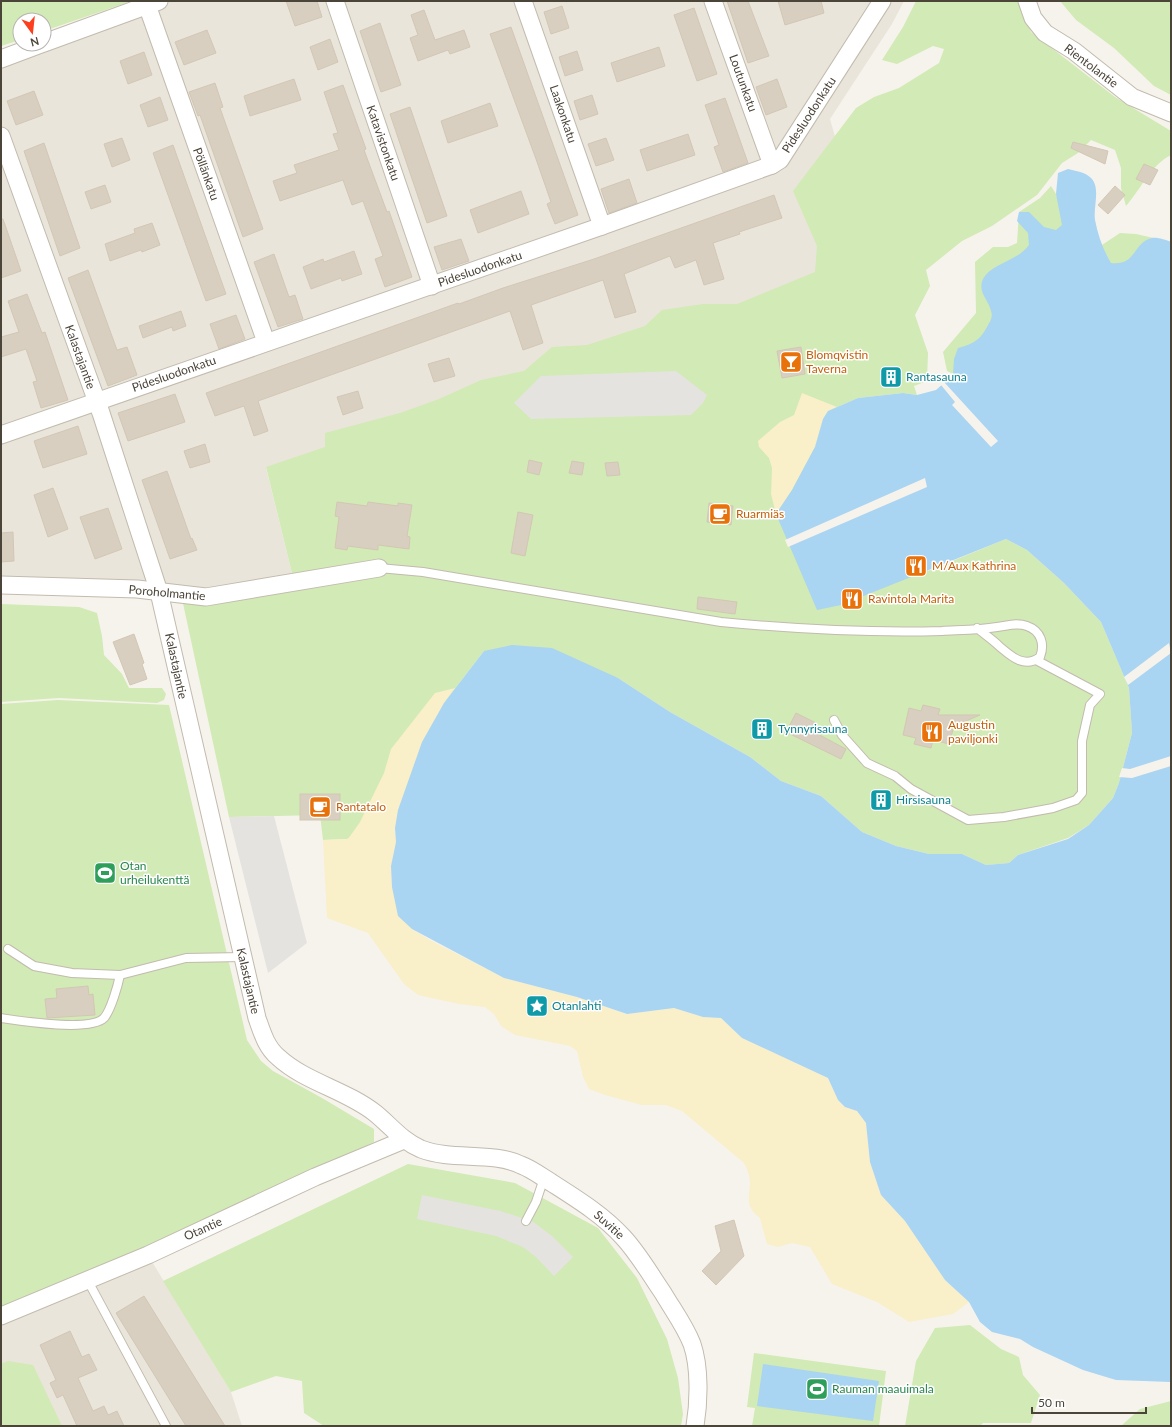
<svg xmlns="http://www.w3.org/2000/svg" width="1172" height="1427" viewBox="0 0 1172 1427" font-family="Lato,sans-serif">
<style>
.residential{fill:#eae5da}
.green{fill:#d2eab5}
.sand{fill:#f9efc9}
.parking{fill:#e5e3e0}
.water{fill:#a9d4f2}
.pier{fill:#f6f3ec}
.building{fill:#d8cfc1;stroke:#d3c7b4}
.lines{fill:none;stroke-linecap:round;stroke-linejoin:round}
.service-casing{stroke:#c2bbae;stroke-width:10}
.minor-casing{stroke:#c2bbae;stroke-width:19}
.service{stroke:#fff;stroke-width:8}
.minor{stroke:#fff;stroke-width:17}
.labels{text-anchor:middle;stroke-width:3;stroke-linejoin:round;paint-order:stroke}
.street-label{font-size:12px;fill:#4b4439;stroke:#fff}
.food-label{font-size:12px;fill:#c56008;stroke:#fff;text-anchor:start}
.culture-label{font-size:12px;fill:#0d838f;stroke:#fff;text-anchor:start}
.leisure-label{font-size:12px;fill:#27864d;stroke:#fff;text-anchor:start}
</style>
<rect width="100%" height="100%" fill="#f6f3ec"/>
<g class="residential">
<polygon points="159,1 904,1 892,24 830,119 872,266 266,468 294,581 206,597 1,585 1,59"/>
<polygon points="148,1255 231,1392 242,1426 1,1426 1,1316"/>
</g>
<g class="green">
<polygon points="1,1 132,1 44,31 44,20 20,20 20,40 1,46"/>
<path d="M916,1H1022L1031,32L1115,97L1171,131V155C1151,165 1141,189 1126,206L1121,188V168L1115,150L1091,140L1078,153L1062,163L1037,195L992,226L962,241L926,270L930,286L915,315L928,353L927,381L914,386L917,395L903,393L858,398L828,411L823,419L815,447L928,571L1006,539L1027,550L1064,583L1101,622L1129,688L1132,733L1119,783L1113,798L1089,825L1068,838L1018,855L1009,863L986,865L962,854H929L896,846L862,832L821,796L781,781L750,757L670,712L618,678L484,651L444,703L398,810L347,839L323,840L320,815L229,817L181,594L294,581L266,467L325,447V433L400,413L439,399L481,380L524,371L552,347L587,345L645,326L662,310L703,304H737L815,272L817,246L793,191L856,108L874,97L899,88L939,63L944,49L933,46L897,64L882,60L903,27Z"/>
<polygon points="1060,1 1171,1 1171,95 1154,86 1114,48 1076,20"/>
<polygon points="1051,186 1056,194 1073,244 953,374 947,371 943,352 976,313 975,262 993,247 1008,247 1017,243 1019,212 1040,198"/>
<polygon points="1120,233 1136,234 1171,242 1171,308 1101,258 1102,245"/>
<polygon points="1,604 79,607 97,613 102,636 104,655 122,674 129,688 162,688 166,694 164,700 157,703 59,698 1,702"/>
<polygon points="58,700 169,705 247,1040 261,1061 273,1071 322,1098 374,1129 374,1142 248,1202 82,1276 1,1308 1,704"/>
<polygon points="408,1164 515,1183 598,1228 637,1278 667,1339 678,1378 683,1414 681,1426 324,1426 304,1413 302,1381 276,1376 231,1392 163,1281"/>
<polygon points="970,1325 1001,1349 1019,1357 1023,1375 1040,1395 1031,1423 983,1423 980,1426 905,1426 916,1361 935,1328"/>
<polygon points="754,1353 886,1371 879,1426 752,1426 755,1408 747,1407"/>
<polygon points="8,1361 33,1365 62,1426 4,1426 1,1422 1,1364"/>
<polygon points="1171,1401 1171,1426 1121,1426 1140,1409"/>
</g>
<g class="sand">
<polygon points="802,393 837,407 828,411 823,419 815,447 792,490 776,514 771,494 772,468 769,458 759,447 758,441 780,422 794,415"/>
<path d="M455,688L444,703L395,828L396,842L391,866L392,887L412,929L430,940L504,978L577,997L626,1014L674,1008L703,1017L721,1018L742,1038L828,1078L838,1100L845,1107L857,1111L866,1123L870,1162L881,1195L905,1221L945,1280L969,1302L953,1314L909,1322L877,1302L832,1284L810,1247L792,1243L778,1247L767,1244L760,1218C741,1204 753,1193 749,1175C748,1171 746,1167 744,1163L682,1111L666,1105H642L605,1095L589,1089L583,1077L577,1051L570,1046L515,1035L501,1026L494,1014L485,1007L459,1004L418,995L404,984L368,933L327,918L323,840L348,839L360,822L384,773L391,749L435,693Z"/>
</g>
<g class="parking">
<polygon points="676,371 707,395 703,403 691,415 531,419 514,403 541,376"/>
<polygon points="274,816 307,943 268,973 229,817"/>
<polygon points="422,1195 500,1211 532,1221 552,1236 573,1257 554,1276 536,1257 523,1247 496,1236 417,1219"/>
</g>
<g class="water">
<path d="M1068,169C1076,171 1085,172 1091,178C1101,188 1093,207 1095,220C1098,235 1103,250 1111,263C1137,266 1132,243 1152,238C1157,237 1166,240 1171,242V1382L1116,1380L1083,1370L1033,1347L1020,1339L992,1332L980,1322L969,1302L945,1280L905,1221L881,1195L870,1162L866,1123L857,1111L845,1107L838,1100L828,1078L742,1038L721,1018L703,1017L674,1008L627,1014L577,997L504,978L412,929L398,916L392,887L391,866L396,842L395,828L398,810L422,742L444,703L484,651L512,645L552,648L618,678L670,712L750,757L781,781L821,796L862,832L896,846L929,854H962L986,865L1009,863L1018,855L1068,839L1089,825L1113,798L1119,783L1132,733L1129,688L1101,622L1064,583L1027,550L1006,539L841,605L817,610L776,514L792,490L815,447L823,419L828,411L858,398L903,393L917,395L936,390L953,375L954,359L958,348C974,344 981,339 988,325C991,320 993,316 991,311C989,300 977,292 983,279C992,263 1018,261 1029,245L1028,233L1017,221L1019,212H1029L1044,227L1056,230L1062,225L1056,194L1058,173Z"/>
<polygon points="763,1364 879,1381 873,1421 757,1406"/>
</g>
<g class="pier">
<polygon points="944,382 998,441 991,447 952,405 955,402 941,385"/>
<polygon points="925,478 927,487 788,547 785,540"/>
<polygon points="1169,643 1171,653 1128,685 1124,677"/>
<polygon points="1171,756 1171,766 1132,778 1119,777 1122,768 1130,769"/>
</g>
<g class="building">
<polygon points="286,1 317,1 322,17 295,26"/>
<polygon points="727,1 748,1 769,56 748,63"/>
<polygon points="778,1 821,1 824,13 785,25"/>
<polygon points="562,6 569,28 551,34 544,12"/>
<polygon points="694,8 717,74 697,81 674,15"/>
<polygon points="424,10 435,40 464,30 470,47 450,54 448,50 418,61 410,38 418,35 411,15"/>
<polygon points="380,23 401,85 381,92 360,31"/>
<polygon points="511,27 578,215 555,224 547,204 551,202 536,159 490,34"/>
<polygon points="207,30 216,53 184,65 175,42"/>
<polygon points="330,39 338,62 318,70 310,47"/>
<polygon points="659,47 665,66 617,82 611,63"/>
<polygon points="577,51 583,70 565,76 559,57"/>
<polygon points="144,52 152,75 128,84 120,61"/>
<polygon points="294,79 301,100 250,116 244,96"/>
<polygon points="777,79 787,107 766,115 756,87"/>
<polygon points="215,83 223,107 220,108 263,229 243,237 200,115 198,116 189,92"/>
<polygon points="343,85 366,149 364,150 387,212 389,211 412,277 385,287 375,259 383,256 363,201 352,205 343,180 280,201 273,181 297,173 294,165 339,150 333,134 338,133 324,92"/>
<polygon points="34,91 43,115 16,125 7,101"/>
<polygon points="592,95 598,114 580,120 574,101"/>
<polygon points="160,97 168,120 148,127 140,105"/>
<polygon points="725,98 748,163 723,172 714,147 719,145 705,105"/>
<polygon points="490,103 498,126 448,143 441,121"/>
<polygon points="410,107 447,216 427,223 390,114"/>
<polygon points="688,134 695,155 647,171 640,150"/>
<polygon points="122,138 130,160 112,167 104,144"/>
<polygon points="606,138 614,160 596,166 588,144"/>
<polygon points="1073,142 1108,151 1105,164 1071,148"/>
<polygon points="44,143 80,248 60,256 24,151"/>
<polygon points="173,145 226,294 206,301 153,153"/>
<polygon points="1144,164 1158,170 1150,185 1136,179"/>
<polygon points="629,179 637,203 609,213 601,189"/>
<polygon points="105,185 111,202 91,209 85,192"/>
<polygon points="1115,186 1125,195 1108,214 1098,205"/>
<polygon points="521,191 529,214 478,233 470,210"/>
<polygon points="774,195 782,218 739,232 740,234 713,243 724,279 704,285 696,260 675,268 670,256 624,274 636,312 615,318 603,280 531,305 543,343 523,350 510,311 258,401 268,431 254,436 244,406 215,416 206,393 458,303 459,304 503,288 594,259"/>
<polygon points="1,219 3,219 21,271 1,278"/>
<polygon points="152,223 160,245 142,252 141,250 110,261 105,244 135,233 134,229"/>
<polygon points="461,239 469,261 442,270 434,247"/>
<polygon points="354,251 362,274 342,281 341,278 311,289 303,267 323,259 324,262"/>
<polygon points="274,254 289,297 295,295 303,319 278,327 254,262"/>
<polygon points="88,270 117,350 127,347 137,375 108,386 68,278"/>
<polygon points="27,294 42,333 45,332 68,400 41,408 33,382 37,381 26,349 1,357 1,337 19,332 8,301"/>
<polygon points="181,311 186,326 173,331 172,327 143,338 139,326"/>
<polygon points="236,315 245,339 219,349 210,324"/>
<polygon points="801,347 805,374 782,378 777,351"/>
<polygon points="449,358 455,376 434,382 428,364"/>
<polygon points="887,369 898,372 895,386 883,383"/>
<polygon points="358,391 363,408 343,415 337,397"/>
<polygon points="175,394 185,422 128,441 118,413"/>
<polygon points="78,426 87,454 43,468 34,441"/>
<polygon points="205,444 210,462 190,468 184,451"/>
<polygon points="529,460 542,463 539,475 527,472"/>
<polygon points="572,461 584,463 582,475 569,473"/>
<polygon points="618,462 620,475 607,476 605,463"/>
<polygon points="167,471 191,539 192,538 197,550 170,559 142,480"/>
<polygon points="53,488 68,529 48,537 34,495"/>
<polygon points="337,502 367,506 368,502 398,506 398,503 412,505 407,536 410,537 409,549 378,545 378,550 348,546 347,550 335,548 339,517 335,516"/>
<polygon points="709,503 733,506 731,525 707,522"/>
<polygon points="108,508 122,549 95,559 80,517"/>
<polygon points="518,512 533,515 525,556 511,553"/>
<polygon points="13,532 14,561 1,562 1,533"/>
<polygon points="698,597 737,602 735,614 697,609"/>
<polygon points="134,634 144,663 142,664 147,679 130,685 113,642"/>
<polygon points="923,705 940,709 938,715 980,715 954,726 949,744 933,740 931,748 914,744 916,738 903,735 909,708 921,711"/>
<polygon points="796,713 816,723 812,731 846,749 841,759 786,732"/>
<rect x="300" y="794" width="40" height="26"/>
<polygon points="88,986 89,995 93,994 95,1015 47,1018 45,999 57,998 56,989"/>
<polygon points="734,1220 744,1256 716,1285 702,1271 721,1251 715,1226"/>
<polygon points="144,1296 225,1426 186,1426 116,1313"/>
<polygon points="70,1331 82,1357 89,1354 97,1370 78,1378 93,1411 104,1406 108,1415 117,1411 124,1426 77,1426 63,1395 57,1398 50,1383 56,1380 40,1345"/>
</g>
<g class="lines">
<g class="service-casing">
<g id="service">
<path d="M379,568L423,572L721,622C794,629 869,633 942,631C960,630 979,630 997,627C1007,626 1016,622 1027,626C1041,631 1045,644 1040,657C1024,669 1011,656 999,646C992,639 984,634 977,628"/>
<polyline points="834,720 842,735 867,763 895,776 911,789 968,820 1004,817 1053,808 1076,800 1082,793 1082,741 1090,705 1100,694 1036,660"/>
<polyline points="8,949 34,966 72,973 120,975"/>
<path d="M1,1018C21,1021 90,1032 104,1018C111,1010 118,985 120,975L186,958L243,957"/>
<polyline points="526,1221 536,1202 544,1178"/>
<polyline points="88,1281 166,1426"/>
</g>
</g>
<g class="minor-casing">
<g id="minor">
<polyline points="335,1 432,286"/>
<polyline points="523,1 602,226"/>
<polyline points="713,1 772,165"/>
<polyline points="1027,1 1033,18 1045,33 1074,51 1132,97 1171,113"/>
<polyline points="147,5 266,342"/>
<polyline points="44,43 159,1"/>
<polyline points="1,59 41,44"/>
<path d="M1,136L101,413L159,592L257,1018C262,1032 266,1047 278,1057C305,1082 346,1090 375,1113C390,1125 402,1141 421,1149C452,1161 492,1151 521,1165C532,1169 542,1177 552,1183C577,1199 603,1215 623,1237C638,1253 650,1274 663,1293C673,1310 685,1326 692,1344C700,1367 699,1402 695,1426"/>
<polyline points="1,435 602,226 772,165 780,160 882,1"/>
<polyline points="1,585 137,589 206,597 379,568"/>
<polyline points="1,1316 148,1255 315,1177 404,1140"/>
</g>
</g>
<use href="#service" class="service"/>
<use href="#minor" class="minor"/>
</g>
<defs>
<g id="bar-square" transform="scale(1.15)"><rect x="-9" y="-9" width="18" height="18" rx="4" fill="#e8710a" stroke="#fff"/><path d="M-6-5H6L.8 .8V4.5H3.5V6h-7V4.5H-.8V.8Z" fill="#fff"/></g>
<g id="building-square" transform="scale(1.15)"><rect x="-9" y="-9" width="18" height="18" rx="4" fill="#0f9aa8" stroke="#fff"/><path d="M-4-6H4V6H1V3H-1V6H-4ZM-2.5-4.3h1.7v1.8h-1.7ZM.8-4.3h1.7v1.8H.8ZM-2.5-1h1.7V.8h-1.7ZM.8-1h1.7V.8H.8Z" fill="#fff"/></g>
<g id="cafe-square" transform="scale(1.15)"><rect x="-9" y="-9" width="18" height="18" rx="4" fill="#e8710a" stroke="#fff"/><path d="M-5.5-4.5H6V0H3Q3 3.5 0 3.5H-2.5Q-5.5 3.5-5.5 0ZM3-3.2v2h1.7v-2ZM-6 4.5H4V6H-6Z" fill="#fff"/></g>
<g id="restaurant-square" transform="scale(1.15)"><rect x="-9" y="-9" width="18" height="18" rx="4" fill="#e8710a" stroke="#fff"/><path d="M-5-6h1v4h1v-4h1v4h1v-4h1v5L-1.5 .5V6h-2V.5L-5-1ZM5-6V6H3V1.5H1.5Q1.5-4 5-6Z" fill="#fff"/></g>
<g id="stadium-square" transform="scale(1.15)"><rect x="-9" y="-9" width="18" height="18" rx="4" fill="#2e9e5b" stroke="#fff"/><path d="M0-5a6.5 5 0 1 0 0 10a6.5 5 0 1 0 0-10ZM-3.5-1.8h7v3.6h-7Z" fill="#fff"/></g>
<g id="sight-square" transform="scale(1.15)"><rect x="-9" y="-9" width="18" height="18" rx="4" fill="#0f9aa8" stroke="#fff"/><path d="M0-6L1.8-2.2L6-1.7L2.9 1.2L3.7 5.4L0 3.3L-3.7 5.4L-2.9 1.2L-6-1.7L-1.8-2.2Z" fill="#fff"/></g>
</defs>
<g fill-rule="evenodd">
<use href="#bar-square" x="791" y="362"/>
<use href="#building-square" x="891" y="377"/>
<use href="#cafe-square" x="720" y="514"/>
<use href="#restaurant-square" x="916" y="566"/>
<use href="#restaurant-square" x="852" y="599"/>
<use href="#building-square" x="762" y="729"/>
<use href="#restaurant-square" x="932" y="732"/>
<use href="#building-square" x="881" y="800"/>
<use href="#cafe-square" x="320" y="807"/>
<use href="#stadium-square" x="105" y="873"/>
<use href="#sight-square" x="537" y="1006"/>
<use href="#stadium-square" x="817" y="1389"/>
</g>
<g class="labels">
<g class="street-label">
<text transform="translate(1091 66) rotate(37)" y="4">Rientolantie</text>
<text transform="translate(743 83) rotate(70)" y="4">Loutunkatu</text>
<text transform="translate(563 114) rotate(71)" y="4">Laakonkatu</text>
<text transform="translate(809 115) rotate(-57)" y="4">Pidesluodonkatu</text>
<text transform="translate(383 143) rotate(71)" y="4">Katavistonkatu</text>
<text transform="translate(206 174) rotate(70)" y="4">Pöllänkatu</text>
<text transform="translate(480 269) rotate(-19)" y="4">Pidesluodonkatu</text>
<text transform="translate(80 357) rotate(70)" y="4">Kalastajantie</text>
<text transform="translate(174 374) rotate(-19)" y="4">Pidesluodonkatu</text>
<text transform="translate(167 593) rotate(5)" y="4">Poroholmantie</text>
<text transform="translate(176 666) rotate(78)" y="4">Kalastajantie</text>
<text transform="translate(248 981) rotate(77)" y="4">Kalastajantie</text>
<text transform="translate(609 1225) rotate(42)" y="4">Suvitie</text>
<text transform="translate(203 1229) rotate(-24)" y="4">Otantie</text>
</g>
<g class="food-label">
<text x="806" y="359">Blomqvistin<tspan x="806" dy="14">Taverna</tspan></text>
<text x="736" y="518">Ruarmiäs</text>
<text x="932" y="570">M/Aux Kathrina</text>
<text x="868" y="603">Ravintola Marita</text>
<text x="948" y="729">Augustin<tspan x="948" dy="14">paviljonki</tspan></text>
<text x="336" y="811">Rantatalo</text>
</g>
<g class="culture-label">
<text x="906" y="381">Rantasauna</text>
<text x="778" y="733">Tynnyrisauna</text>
<text x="896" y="804">Hirsisauna</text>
<text x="552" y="1010">Otanlahti</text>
</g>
<g class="leisure-label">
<text x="120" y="870">Otan<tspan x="120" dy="14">urheilukenttä</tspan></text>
<text x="832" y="1393">Rauman maauimala</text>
</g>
</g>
<rect width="1172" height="1427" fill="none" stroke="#4b4439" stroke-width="4"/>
<g transform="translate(32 32) rotate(165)"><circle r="19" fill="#ffffff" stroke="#b7b4b0"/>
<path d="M0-3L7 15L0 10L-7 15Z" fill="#fc3f1d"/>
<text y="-6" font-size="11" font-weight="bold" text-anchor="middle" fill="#4b4439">N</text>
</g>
<path d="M1032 1407v6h114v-6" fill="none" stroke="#4b4439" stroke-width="2"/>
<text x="1038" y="1407" font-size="12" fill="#4b4439" stroke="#ffffff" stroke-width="3" paint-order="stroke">50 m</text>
</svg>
